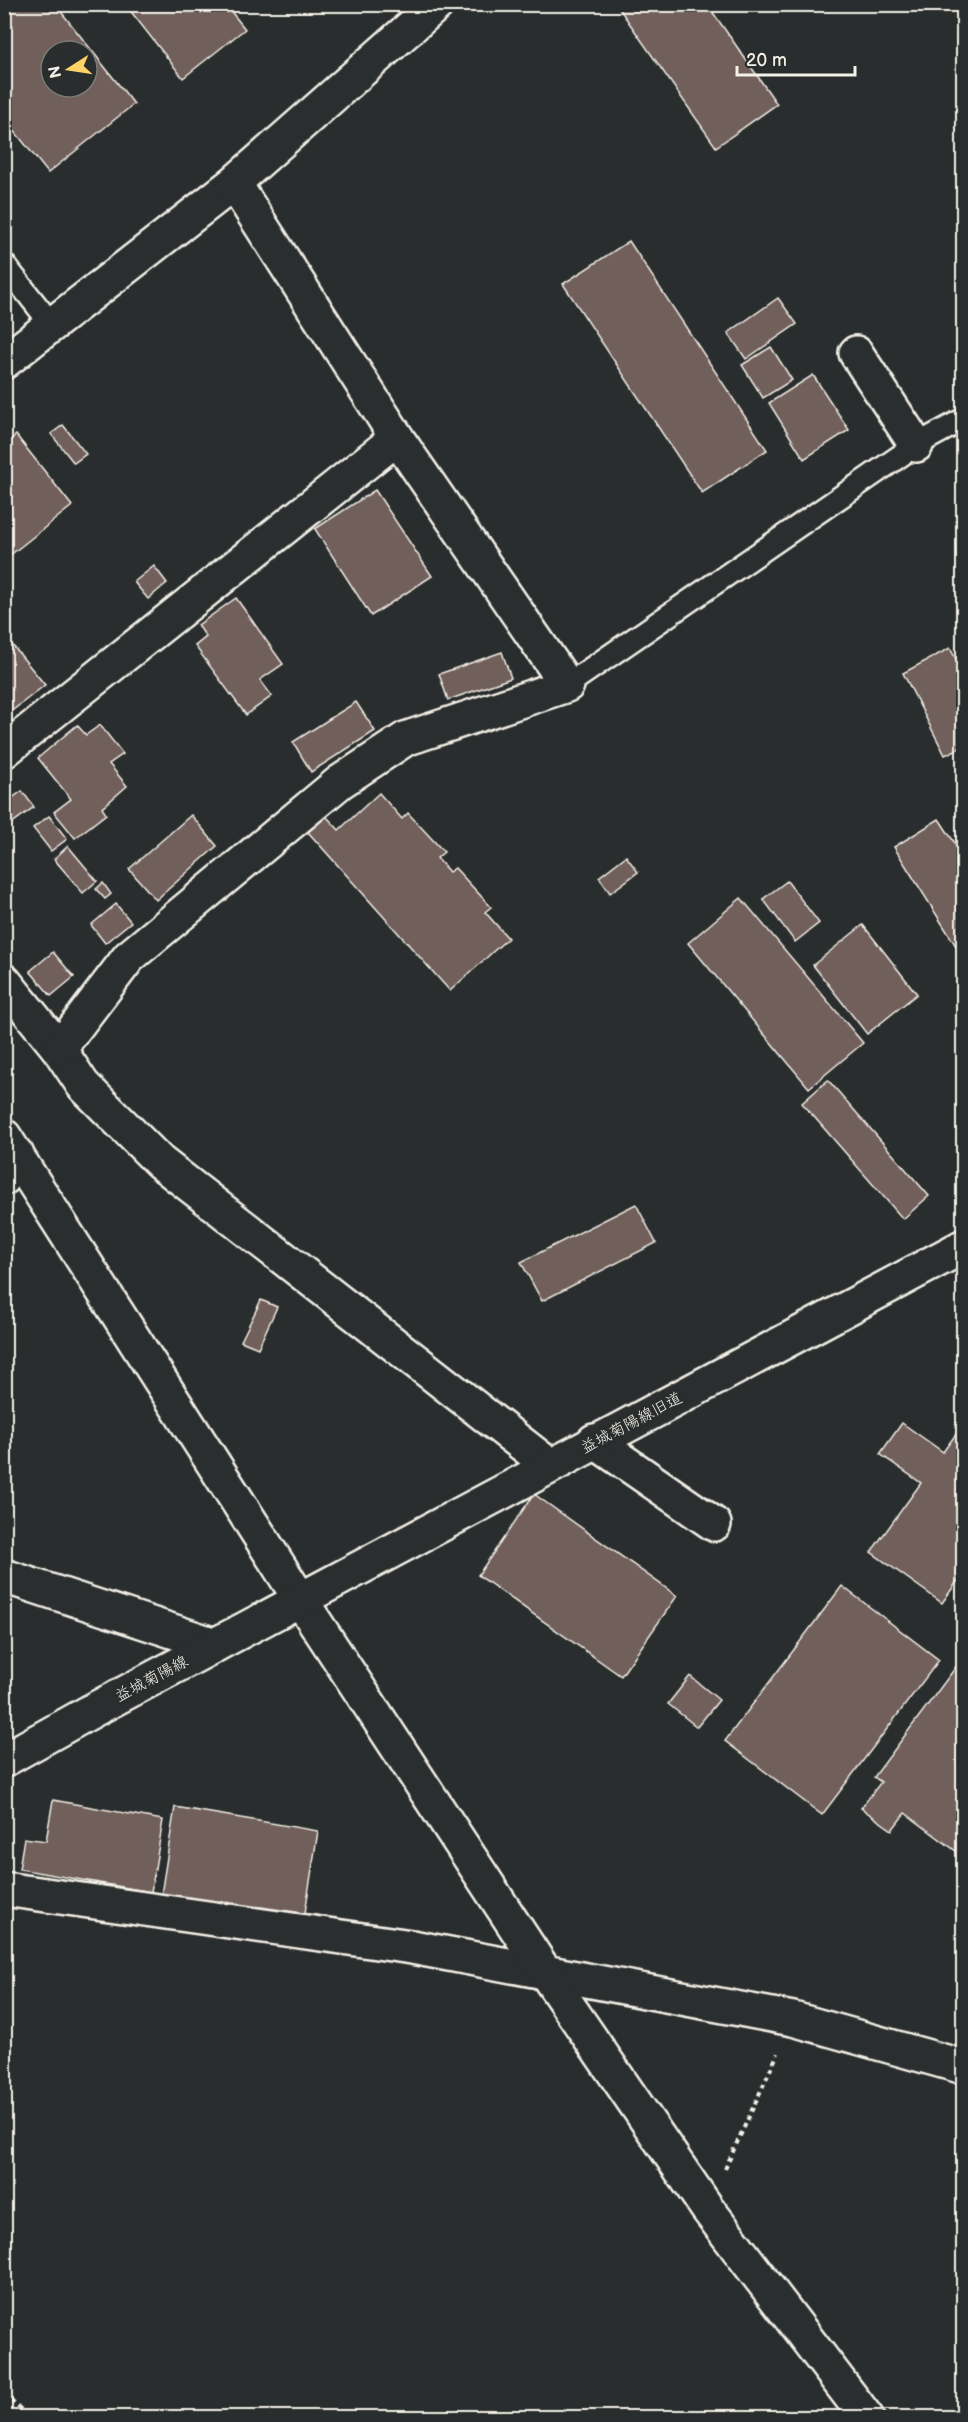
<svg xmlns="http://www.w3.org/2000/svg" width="968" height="2422" viewBox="0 0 968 2422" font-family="'Balsamiq Sans','Klee One',sans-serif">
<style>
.building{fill:#705e5a;stroke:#f4f1e8;stroke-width:1.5;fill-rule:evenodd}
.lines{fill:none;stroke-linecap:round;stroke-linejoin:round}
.lane-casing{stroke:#f4f1e8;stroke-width:26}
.street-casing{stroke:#f4f1e8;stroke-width:38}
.secondary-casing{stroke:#f4f1e8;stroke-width:38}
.path{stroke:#f4f1e8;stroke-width:4;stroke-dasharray:4.5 4.5;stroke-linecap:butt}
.lane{stroke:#2a2d2e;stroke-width:21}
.street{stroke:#2a2d2e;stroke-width:33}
.secondary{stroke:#2a2d2e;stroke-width:33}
.labels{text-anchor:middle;stroke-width:6;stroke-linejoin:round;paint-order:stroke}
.street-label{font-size:16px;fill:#f4f1e8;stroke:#2a2d2e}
</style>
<rect width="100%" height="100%" fill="#2a2d2e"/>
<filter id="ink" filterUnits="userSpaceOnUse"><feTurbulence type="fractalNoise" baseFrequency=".0167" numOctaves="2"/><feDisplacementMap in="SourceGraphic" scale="12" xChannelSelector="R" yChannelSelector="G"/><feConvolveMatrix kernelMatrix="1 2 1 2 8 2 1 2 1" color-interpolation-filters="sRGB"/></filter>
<g filter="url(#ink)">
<g class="building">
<path d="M4,4H55L134,104L48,173L4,118ZM51,51H87V87H51Z"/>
<polygon points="125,4 225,4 245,29 183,78"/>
<polygon points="616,4 707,4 777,104 716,147"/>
<polygon points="629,241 767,450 702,493 563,284"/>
<polygon points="778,298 797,324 746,359 728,333"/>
<polygon points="771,347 792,380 763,398 742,365"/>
<polygon points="813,375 849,430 804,459 769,403"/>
<polygon points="63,425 86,454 74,463 51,434"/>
<polygon points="16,435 72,506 4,560 4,444"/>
<polygon points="375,490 432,576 371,616 315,529"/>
<polygon points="154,566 167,583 148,599 134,582"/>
<polygon points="236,598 283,664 260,680 272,696 246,715 195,646 206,637 198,625"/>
<polygon points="4,635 45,685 4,717"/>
<polygon points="950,648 964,674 964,746 945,755 903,673"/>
<polygon points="502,652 511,678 448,700 439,674"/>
<polygon points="356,702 375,731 311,772 293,742"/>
<polygon points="77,725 86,735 100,725 123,754 109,764 127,786 102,808 106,814 75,838 54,812 71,799 38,758"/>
<polygon points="22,791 34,807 4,829 4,804"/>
<polygon points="379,793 402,819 408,813 444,852 437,858 449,872 455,868 491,907 485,912 508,938 450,991 308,832 326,816 339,830"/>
<polygon points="191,815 217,846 156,900 129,869"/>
<polygon points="49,816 67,839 51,851 33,828"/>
<polygon points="939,819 964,857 964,941 956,946 894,847"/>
<polygon points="68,846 97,881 83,893 54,859"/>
<polygon points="626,856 638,872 610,893 599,877"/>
<polygon points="787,881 819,923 795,942 763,899"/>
<polygon points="103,883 111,894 105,899 96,889"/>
<polygon points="741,898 863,1043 809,1088 688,943"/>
<polygon points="116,904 131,922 105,943 91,925"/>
<polygon points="863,925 917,994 867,1034 813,965"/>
<polygon points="53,952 74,977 51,996 30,971"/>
<polygon points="828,1080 929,1196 903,1219 802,1103"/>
<polygon points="636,1204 656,1243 542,1301 521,1262"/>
<polygon points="261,1300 277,1307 258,1348 241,1341"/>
<polygon points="902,1423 943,1452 964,1423 964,1572 942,1603 871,1552 921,1483 880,1454"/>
<polygon points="534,1494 677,1596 621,1676 478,1575"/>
<polygon points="842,1586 939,1660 822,1815 725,1741"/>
<polygon points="964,1656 964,1857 905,1813 892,1830 861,1808 881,1782 874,1777"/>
<polygon points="690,1676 719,1700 697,1727 668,1704"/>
<polygon points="53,1800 163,1820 151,1892 19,1869 24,1838 46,1841"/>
<polygon points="175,1807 318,1831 304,1919 161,1895"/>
</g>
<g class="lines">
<g class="lane-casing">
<g id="lane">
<polyline points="4,264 52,325"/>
<polyline points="567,685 916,445 964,419"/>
</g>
</g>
<g class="street-casing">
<g id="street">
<polyline points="856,353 916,445"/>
<polyline points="4,362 234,183"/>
<polyline points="4,751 397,438"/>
<polyline points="4,981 59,1049 83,1085 160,1162 549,1465"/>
<polyline points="59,1049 129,957 340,782 405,739 567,685 397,438 234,183 437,4"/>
<polyline points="4,1178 17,1155"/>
<polyline points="594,1441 714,1524"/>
<polyline points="4,1576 215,1645"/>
<polyline points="4,1889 412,1947 793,2019 964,2067"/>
</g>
</g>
<g class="secondary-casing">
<g id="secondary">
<polyline points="4,1136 300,1599 545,1972 707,2208 867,2418"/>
<polyline points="4,1760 97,1708 964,1246"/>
</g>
</g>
<g class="path">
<polyline points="725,2169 778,2053"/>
<polyline points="4,2395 31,2418"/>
</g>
<use href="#lane" class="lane"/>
<use href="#street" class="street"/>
<use href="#secondary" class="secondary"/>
</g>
</g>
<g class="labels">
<g class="street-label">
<text transform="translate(631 1422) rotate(-28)" y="6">益城菊陽線旧道</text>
<text transform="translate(151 1678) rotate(-28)" y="6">益城菊陽線</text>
</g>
</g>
<rect width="968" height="2422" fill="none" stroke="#2a2d2e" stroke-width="24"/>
<rect x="12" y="12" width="944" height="2398" fill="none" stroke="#f4f1e8" stroke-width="2" filter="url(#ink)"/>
<g transform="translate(69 69) rotate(258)"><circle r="28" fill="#2a2d2e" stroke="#7b7b78" stroke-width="1.5"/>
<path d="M0-4.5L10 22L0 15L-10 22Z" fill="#ffd166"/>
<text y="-9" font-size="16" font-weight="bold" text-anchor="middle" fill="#f4f1e8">N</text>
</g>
<path d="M737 66v9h118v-9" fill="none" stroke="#f4f1e8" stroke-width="3"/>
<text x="746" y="66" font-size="18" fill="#f4f1e8" stroke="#2a2d2e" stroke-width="4.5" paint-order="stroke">20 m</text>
</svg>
